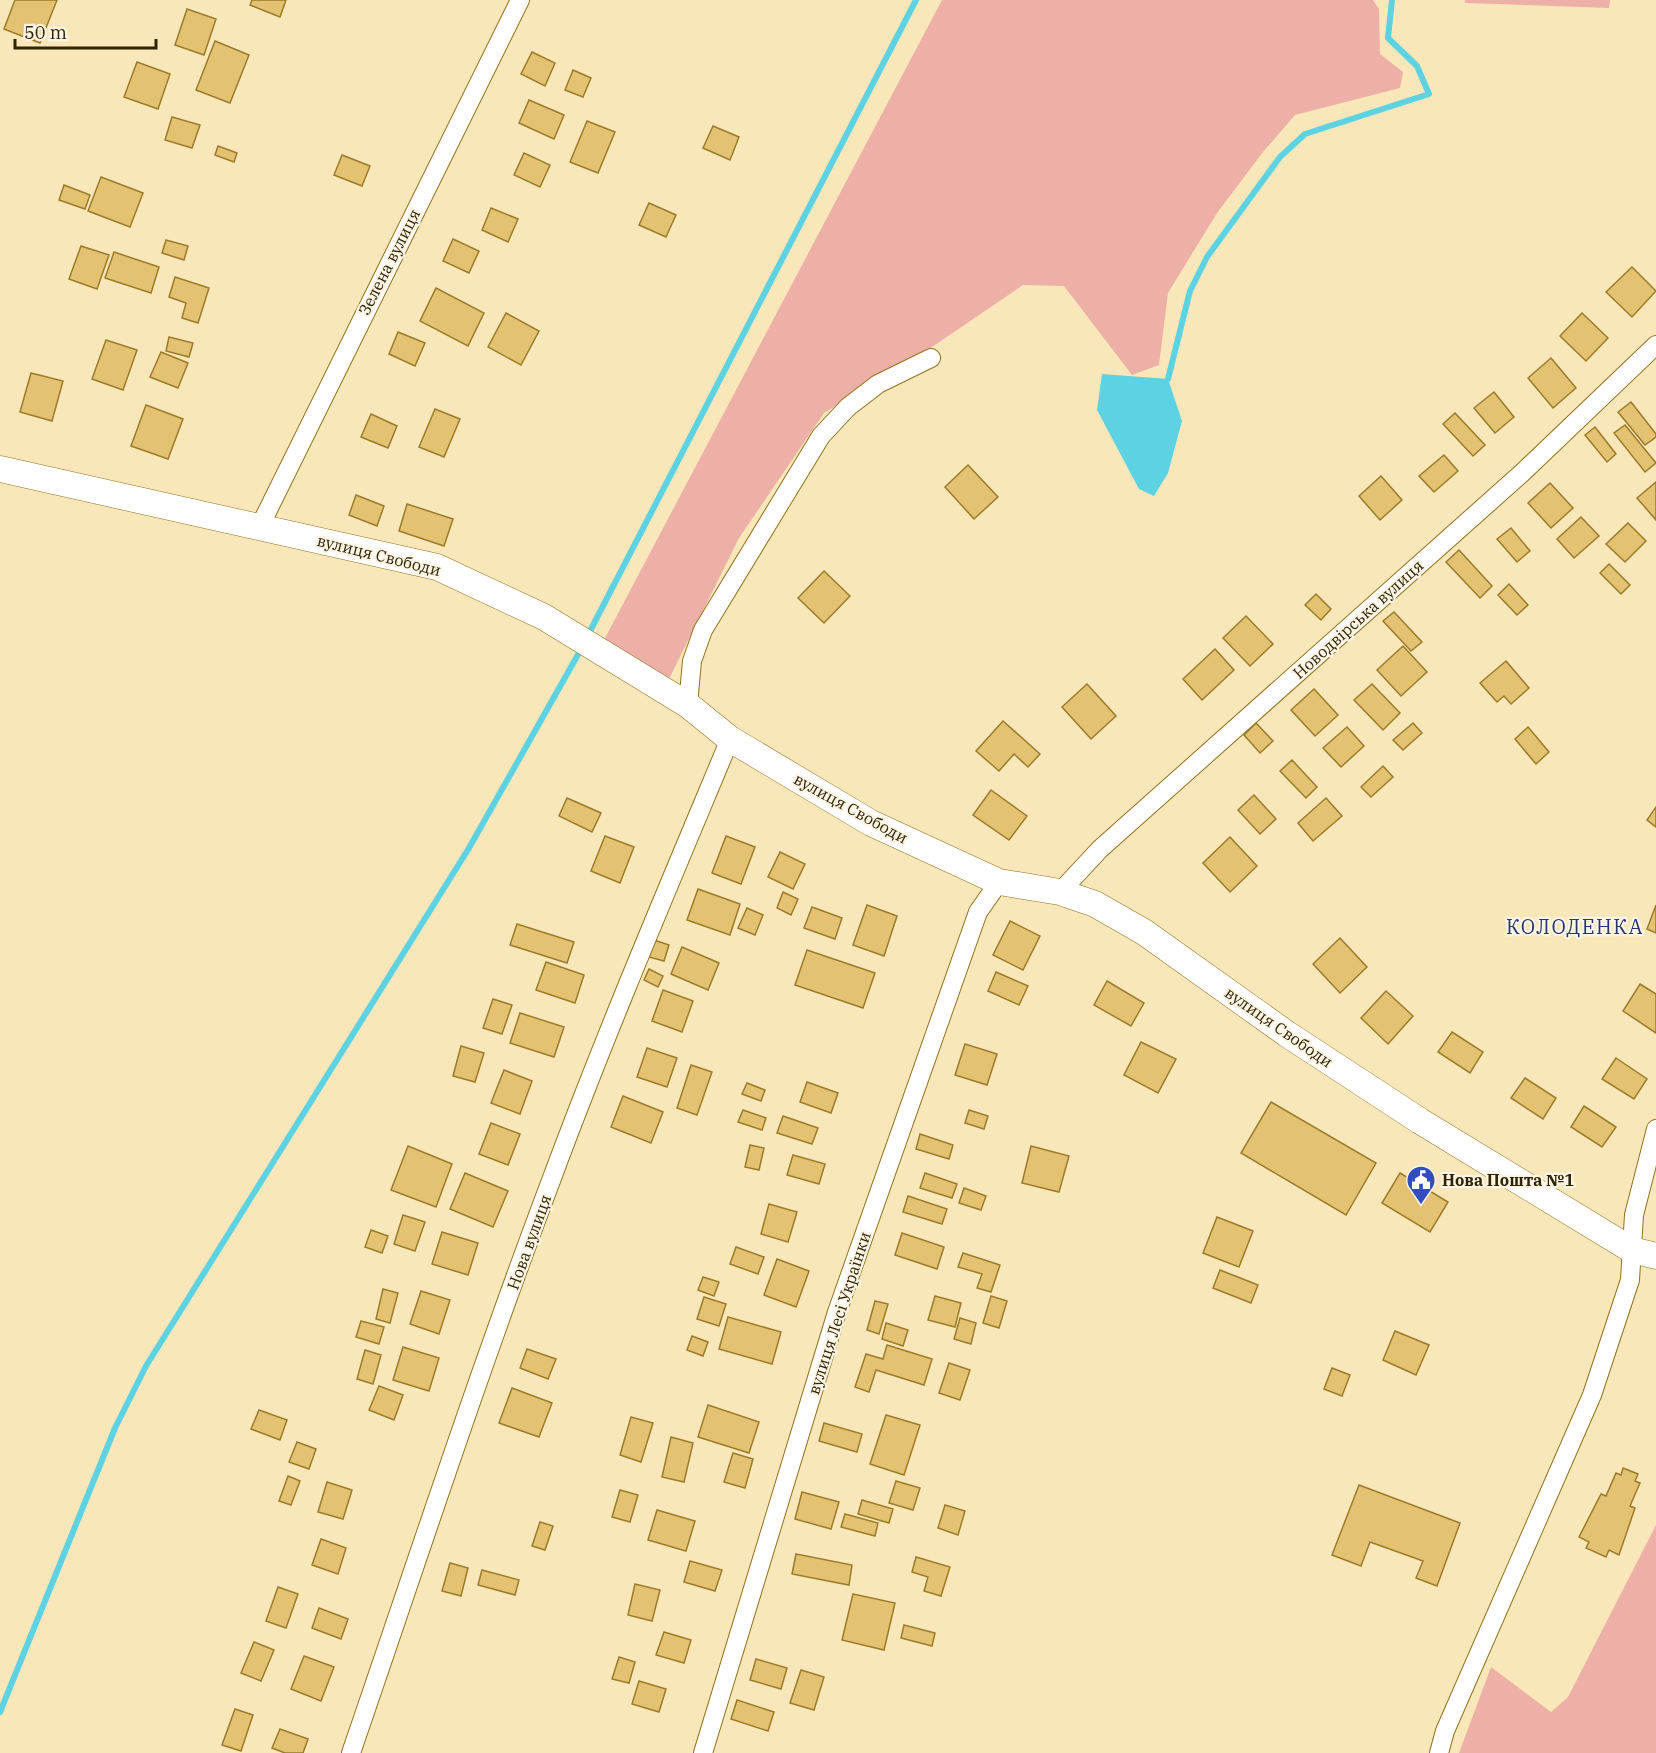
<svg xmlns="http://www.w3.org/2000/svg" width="1656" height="1753" viewBox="0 0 1656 1753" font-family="'IBM Plex Serif',serif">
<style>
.green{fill:#ecb0a7}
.water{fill:#5dd2e3}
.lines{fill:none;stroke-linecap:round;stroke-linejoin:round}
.stream{stroke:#5dd2e3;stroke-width:6}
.building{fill:#e3c371;stroke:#9b7c2a;stroke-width:1.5}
.minor-casing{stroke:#91721d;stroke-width:20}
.secondary-casing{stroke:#91721d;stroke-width:27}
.minor{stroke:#fff;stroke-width:18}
.secondary{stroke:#fff;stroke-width:26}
.labels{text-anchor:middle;stroke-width:4.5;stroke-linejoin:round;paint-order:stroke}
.street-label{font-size:16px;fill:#2f2301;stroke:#fcf5e6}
.poi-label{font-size:16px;font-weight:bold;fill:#2f2301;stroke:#fcf5e6;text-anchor:start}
.quarter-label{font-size:20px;letter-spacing:1.5px;fill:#263770;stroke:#fcf5e6}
</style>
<rect width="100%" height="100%" fill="#fae7b9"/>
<g class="green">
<polygon points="942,0 1373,0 1379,9 1380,54 1403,72 1400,88 1295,115 1263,152 1217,213 1168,293 1159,365 1132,375 1064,286 1023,285 932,347 824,413 739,538 667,683 604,640"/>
<polygon points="1465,0 1610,0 1609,8 1465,3"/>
<polygon points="1656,1525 1656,1753 1459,1753 1491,1667 1551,1712 1568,1697"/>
</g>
<polygon class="water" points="1102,374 1168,379 1182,421 1168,473 1154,496 1139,489 1097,410"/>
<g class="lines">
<g class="stream">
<polyline points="1168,379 1190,291 1207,257 1280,157 1305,134 1429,94 1417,66 1388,38 1392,0"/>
<polyline points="589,633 916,0"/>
<polyline points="0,1712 115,1428 146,1366 469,848 580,651"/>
</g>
</g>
<g class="building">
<polygon points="15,0 57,0 40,43 4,29"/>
<polygon points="252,0 286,0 280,17 250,5"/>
<polygon points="187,9 216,19 204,55 175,45"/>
<polygon points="215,41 249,55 230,103 196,90"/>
<polygon points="532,52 555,63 545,86 521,74"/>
<polygon points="137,62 170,74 158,109 124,97"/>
<polygon points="573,70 591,78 583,97 565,90"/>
<polygon points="529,100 564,115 554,139 519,123"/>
<polygon points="172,117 200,125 192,148 165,140"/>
<polygon points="587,121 615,132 598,173 570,162"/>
<polygon points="713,126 739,137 730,160 703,148"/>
<polygon points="218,146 237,153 234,162 215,155"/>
<polygon points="524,153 550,165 540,187 514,175"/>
<polygon points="342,155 370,166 362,186 334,175"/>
<polygon points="101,177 143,193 130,227 88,211"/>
<polygon points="64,185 90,195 85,209 59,200"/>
<polygon points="649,203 676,215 666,237 639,225"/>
<polygon points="491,208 518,219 508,242 482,230"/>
<polygon points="453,239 479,251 469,273 443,261"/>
<polygon points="166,240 188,246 184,260 162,253"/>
<polygon points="81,246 109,255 97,289 69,279"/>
<polygon points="114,252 159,267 151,293 105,278"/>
<polygon points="1632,267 1656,291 1632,317 1606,292"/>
<polygon points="175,277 209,288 198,323 182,318 186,303 169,297"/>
<polygon points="436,288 484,313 468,346 420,321"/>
<polygon points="506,313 539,331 521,365 488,347"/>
<polygon points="1582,313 1608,338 1586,361 1560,336"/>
<polygon points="398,332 425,343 415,366 389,354"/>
<polygon points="169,337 193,343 189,357 166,351"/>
<polygon points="106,340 137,350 123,390 92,379"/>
<polygon points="161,352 188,363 178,388 150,377"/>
<polygon points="1551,358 1576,388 1553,408 1528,378"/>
<polygon points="31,373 63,381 52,421 20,412"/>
<polygon points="1494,392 1514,417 1495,433 1474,408"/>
<polygon points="1631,402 1656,434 1656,437 1645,445 1618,412"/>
<polygon points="146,405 183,419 168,459 131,446"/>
<polygon points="435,409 460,419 444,457 419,447"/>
<polygon points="1455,413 1485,445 1473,456 1443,424"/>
<polygon points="371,414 397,426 388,448 361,437"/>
<polygon points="1625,425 1656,463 1645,472 1614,433"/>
<polygon points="1595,427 1616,454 1607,462 1585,435"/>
<polygon points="1444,455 1458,471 1434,492 1419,476"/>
<polygon points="968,465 998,497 974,519 945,487"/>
<polygon points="1381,476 1402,500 1380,520 1359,496"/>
<polygon points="1656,482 1656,520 1637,498"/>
<polygon points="1550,483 1573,508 1551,528 1528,503"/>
<polygon points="356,495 384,506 377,526 349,515"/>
<polygon points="407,504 453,519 444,546 399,531"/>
<polygon points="1581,517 1599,536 1574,558 1557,539"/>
<polygon points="1628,523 1646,541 1625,562 1606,544"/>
<polygon points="1511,528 1530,551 1517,562 1497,539"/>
<polygon points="1459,550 1492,586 1480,598 1446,562"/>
<polygon points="1609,564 1630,585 1621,594 1600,573"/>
<polygon points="824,571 850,596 824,623 798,598"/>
<polygon points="1509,584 1528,605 1517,615 1498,595"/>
<polygon points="1316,594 1331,609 1321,620 1305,605"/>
<polygon points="1394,612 1422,642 1411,651 1383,621"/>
<polygon points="1246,616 1273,644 1250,666 1223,638"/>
<polygon points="1403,646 1427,672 1401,696 1377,670"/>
<polygon points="1215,649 1234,670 1202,700 1183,679"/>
<polygon points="1506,661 1529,688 1511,704 1504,696 1497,702 1480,683"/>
<polygon points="1087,684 1116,716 1091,739 1062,707"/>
<polygon points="1372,684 1400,713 1383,730 1354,700"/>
<polygon points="1314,689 1338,715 1315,736 1291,710"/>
<polygon points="1003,721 1040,754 1028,767 1014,754 999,771 976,751"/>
<polygon points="1256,723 1273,741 1260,753 1244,735"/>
<polygon points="1413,723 1422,733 1403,750 1393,740"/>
<polygon points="1347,727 1364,746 1341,767 1323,748"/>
<polygon points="1528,727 1549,752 1536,764 1515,739"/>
<polygon points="1292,760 1317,787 1306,798 1280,771"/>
<polygon points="1383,766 1393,777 1371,797 1361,787"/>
<polygon points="991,790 1027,816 1009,840 973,815"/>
<polygon points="1254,795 1276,819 1260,834 1238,810"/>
<polygon points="567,798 601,813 592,832 559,816"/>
<polygon points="1326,798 1342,816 1313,841 1298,823"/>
<polygon points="1656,807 1656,827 1647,820"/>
<polygon points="605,836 634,847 620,883 591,871"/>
<polygon points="726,836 755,847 741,884 712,873"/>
<polygon points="1230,837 1257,866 1230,892 1203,863"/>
<polygon points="780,852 805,864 793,889 768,877"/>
<polygon points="698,889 740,904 730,935 687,920"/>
<polygon points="783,892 798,899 791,915 777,908"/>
<polygon points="867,905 897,916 884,956 853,945"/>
<polygon points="1656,905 1656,933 1647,929"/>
<polygon points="812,907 842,918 835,939 804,928"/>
<polygon points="747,908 763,915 755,935 738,928"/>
<polygon points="1010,921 1040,936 1023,970 993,955"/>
<polygon points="517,924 574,942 567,963 510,945"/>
<polygon points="1340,938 1367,967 1340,993 1313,964"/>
<polygon points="654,940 669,945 664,961 649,957"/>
<polygon points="682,947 719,963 708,990 671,974"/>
<polygon points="807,950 875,973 863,1008 795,985"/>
<polygon points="546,962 584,975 575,1003 536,990"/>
<polygon points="649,969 663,976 658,987 644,980"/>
<polygon points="996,972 1028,986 1019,1005 988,991"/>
<polygon points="1107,981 1144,1003 1131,1026 1094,1005"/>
<polygon points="1640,984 1656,994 1656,1033 1623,1011"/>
<polygon points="663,990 693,1001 682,1032 652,1021"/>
<polygon points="1386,991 1413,1016 1388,1044 1361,1018"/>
<polygon points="493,999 512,1005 502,1034 483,1028"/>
<polygon points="520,1013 564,1027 554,1057 510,1043"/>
<polygon points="1452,1032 1483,1052 1470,1073 1438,1052"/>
<polygon points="1141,1042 1176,1059 1158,1093 1124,1075"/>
<polygon points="965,1044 997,1054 987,1085 955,1075"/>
<polygon points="461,1046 484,1053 475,1082 453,1076"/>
<polygon points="647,1048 677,1058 667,1087 637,1077"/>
<polygon points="1616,1058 1647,1079 1634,1099 1602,1079"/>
<polygon points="691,1065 712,1072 697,1115 677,1108"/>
<polygon points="504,1070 532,1081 520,1114 491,1103"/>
<polygon points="1525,1078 1556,1098 1543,1119 1511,1098"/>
<polygon points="807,1082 838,1093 831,1113 800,1102"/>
<polygon points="747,1083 765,1090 761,1101 742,1094"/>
<polygon points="623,1096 663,1112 651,1143 611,1127"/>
<polygon points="1271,1102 1376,1163 1346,1215 1241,1153"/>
<polygon points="1584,1106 1616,1127 1602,1147 1571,1127"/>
<polygon points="743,1110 766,1118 762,1130 738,1122"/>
<polygon points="969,1110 988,1116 984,1129 965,1123"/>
<polygon points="783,1116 818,1128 812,1144 777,1133"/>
<polygon points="491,1123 520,1134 508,1165 479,1154"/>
<polygon points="920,1134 953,1145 949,1159 916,1149"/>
<polygon points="750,1145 764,1148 759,1170 745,1167"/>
<polygon points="408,1146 452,1164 436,1207 391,1190"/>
<polygon points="1031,1146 1069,1156 1059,1192 1022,1183"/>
<polygon points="793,1155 825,1164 819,1184 787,1175"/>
<polygon points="465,1173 508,1191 493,1227 450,1209"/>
<polygon points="925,1173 957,1184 952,1198 920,1188"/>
<polygon points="1400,1173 1448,1202 1430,1232 1382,1203"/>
<polygon points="964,1188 986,1196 981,1210 959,1203"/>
<polygon points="908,1196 947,1209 942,1224 903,1212"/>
<polygon points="769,1204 797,1212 788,1242 761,1234"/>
<polygon points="403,1215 425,1222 415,1251 394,1244"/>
<polygon points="1217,1217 1253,1231 1239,1267 1203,1253"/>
<polygon points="371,1230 388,1236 382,1253 365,1247"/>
<polygon points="442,1232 478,1243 468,1275 432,1264"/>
<polygon points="902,1233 944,1247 937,1269 895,1255"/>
<polygon points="736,1247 764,1257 758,1274 730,1264"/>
<polygon points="963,1253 1000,1265 991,1292 977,1288 982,1274 958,1267"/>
<polygon points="777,1259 809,1271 796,1307 764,1295"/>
<polygon points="1220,1270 1258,1285 1251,1303 1213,1288"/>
<polygon points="703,1277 719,1282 714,1296 698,1290"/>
<polygon points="383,1289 398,1293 390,1323 376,1319"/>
<polygon points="421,1291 450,1300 439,1334 410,1324"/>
<polygon points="935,1296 961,1303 955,1327 928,1320"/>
<polygon points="991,1296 1007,1301 999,1328 983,1323"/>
<polygon points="704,1297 726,1304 719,1326 697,1319"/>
<polygon points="875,1301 888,1304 879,1334 867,1330"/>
<polygon points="728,1317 781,1332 772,1364 719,1349"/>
<polygon points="960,1318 976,1323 971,1344 954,1339"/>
<polygon points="361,1321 384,1327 379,1344 356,1337"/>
<polygon points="886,1323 908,1330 903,1346 882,1339"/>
<polygon points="1395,1331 1429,1345 1416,1375 1383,1360"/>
<polygon points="692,1336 708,1342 703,1356 687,1350"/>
<polygon points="887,1345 932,1359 924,1385 876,1370 869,1392 855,1387 866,1354 883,1359"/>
<polygon points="403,1347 439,1358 429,1391 393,1380"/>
<polygon points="527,1349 556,1359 548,1379 520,1368"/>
<polygon points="365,1350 381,1355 373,1384 357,1379"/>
<polygon points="949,1363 970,1370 960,1400 939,1393"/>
<polygon points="1332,1368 1350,1375 1342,1396 1324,1389"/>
<polygon points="379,1386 403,1395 394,1420 369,1410"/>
<polygon points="512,1388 552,1403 539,1437 499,1423"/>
<polygon points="708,1405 759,1422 749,1453 698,1437"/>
<polygon points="259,1410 287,1420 280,1440 251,1429"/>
<polygon points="886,1415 920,1425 904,1475 870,1464"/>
<polygon points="631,1417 653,1423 641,1462 620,1455"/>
<polygon points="824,1423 862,1434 857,1452 819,1441"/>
<polygon points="671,1437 693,1443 684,1482 662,1477"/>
<polygon points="297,1442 316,1449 309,1469 289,1462"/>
<polygon points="733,1453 753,1459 745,1488 724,1482"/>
<polygon points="1623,1468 1638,1474 1635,1481 1640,1483 1630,1506 1635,1508 1619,1555 1609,1550 1606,1557 1586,1548 1589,1542 1579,1537 1601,1494 1606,1496 1616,1473 1621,1475"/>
<polygon points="288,1476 300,1481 291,1505 279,1501"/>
<polygon points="896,1481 920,1488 913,1510 889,1503"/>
<polygon points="327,1482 352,1490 343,1519 318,1512"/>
<polygon points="1359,1485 1460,1523 1437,1586 1416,1578 1423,1561 1370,1542 1361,1566 1332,1555"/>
<polygon points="620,1490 638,1495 630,1522 612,1517"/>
<polygon points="802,1492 839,1502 831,1529 795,1519"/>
<polygon points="862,1500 893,1509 889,1523 858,1514"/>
<polygon points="945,1505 965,1511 958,1535 938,1528"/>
<polygon points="657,1510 695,1521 686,1551 648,1540"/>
<polygon points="845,1514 878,1523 875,1536 841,1527"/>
<polygon points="540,1522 553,1526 545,1550 532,1546"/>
<polygon points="321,1539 346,1548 338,1574 312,1565"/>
<polygon points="796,1554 852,1565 849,1585 792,1574"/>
<polygon points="916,1557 950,1567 941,1596 924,1591 928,1577 912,1572"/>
<polygon points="690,1561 722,1570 715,1591 684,1582"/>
<polygon points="450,1563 468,1568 461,1596 442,1591"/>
<polygon points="482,1570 519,1580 515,1595 478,1585"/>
<polygon points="635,1584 660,1590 652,1621 628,1615"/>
<polygon points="278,1587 298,1594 286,1628 266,1621"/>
<polygon points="853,1594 895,1603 884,1650 842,1640"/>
<polygon points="319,1608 348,1619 341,1639 312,1628"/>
<polygon points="904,1625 935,1633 932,1646 901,1638"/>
<polygon points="664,1632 691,1640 684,1663 656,1655"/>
<polygon points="254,1642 274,1650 261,1681 241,1673"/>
<polygon points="304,1656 334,1667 321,1701 291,1689"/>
<polygon points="619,1657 635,1662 629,1683 612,1679"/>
<polygon points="756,1659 787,1668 781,1689 750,1680"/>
<polygon points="801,1670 824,1677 814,1710 790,1703"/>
<polygon points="639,1681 666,1689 659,1712 632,1704"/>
<polygon points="737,1700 774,1712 768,1731 731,1719"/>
<polygon points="235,1709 253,1715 241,1751 222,1745"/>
<polygon points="280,1729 308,1739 303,1753 285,1753 272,1748"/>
</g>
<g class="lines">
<g class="minor-casing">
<g id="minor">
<polyline points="260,526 520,0"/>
<polyline points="688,705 692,661 703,630 821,436 848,407 878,384 931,358"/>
<polyline points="1060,892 1100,849 1522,473 1656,345"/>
<path d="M351,1753C417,1561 480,1368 552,1178C607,1030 669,885 730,739"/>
<polyline points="703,1753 837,1312 978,912 999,882"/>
<polyline points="1439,1753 1445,1731 1592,1395 1630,1280 1634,1215 1656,1129"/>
</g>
</g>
<g class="secondary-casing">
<polyline id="secondary" points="0,469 437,567 544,617 688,705 730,739 871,823 999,882 1060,892 1095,904 1144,932 1287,1034 1420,1121 1632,1250 1656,1256"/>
</g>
<use href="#minor" class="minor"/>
<use href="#secondary" class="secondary"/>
</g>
<defs>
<g id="civic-pin" transform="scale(1.5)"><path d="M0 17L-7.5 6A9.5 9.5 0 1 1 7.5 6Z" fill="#314dbe" stroke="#fcf5e6"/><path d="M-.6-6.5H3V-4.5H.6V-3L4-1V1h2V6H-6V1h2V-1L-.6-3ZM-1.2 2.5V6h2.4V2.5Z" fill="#fff"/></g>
</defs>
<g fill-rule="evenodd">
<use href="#civic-pin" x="1421" y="1180"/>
</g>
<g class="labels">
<g class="street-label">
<text transform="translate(389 262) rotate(-63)" y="6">Зелена вулиця</text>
<text transform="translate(379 555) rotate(14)" y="6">вулиця Свободи</text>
<text transform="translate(1358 619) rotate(-42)" y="6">Новодвірська вулиця</text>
<text transform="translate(851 808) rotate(29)" y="6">вулиця Свободи</text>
<text transform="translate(1279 1027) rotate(35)" y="6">вулиця Свободи</text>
<text transform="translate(529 1242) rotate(-70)" y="6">Нова вулиця</text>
<text transform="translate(839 1313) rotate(-72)" y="6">вулиця Лесі Українки</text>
</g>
<g class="poi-label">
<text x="1442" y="1186">Нова Пошта №1</text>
</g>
<g class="quarter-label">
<text x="1575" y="934">КОЛОДЕНКА</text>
</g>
</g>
<path d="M15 39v9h141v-9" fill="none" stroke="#2f2301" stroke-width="3"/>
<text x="24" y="39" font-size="18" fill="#2f2301" stroke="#fcf5e6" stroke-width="4.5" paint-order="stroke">50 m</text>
</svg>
